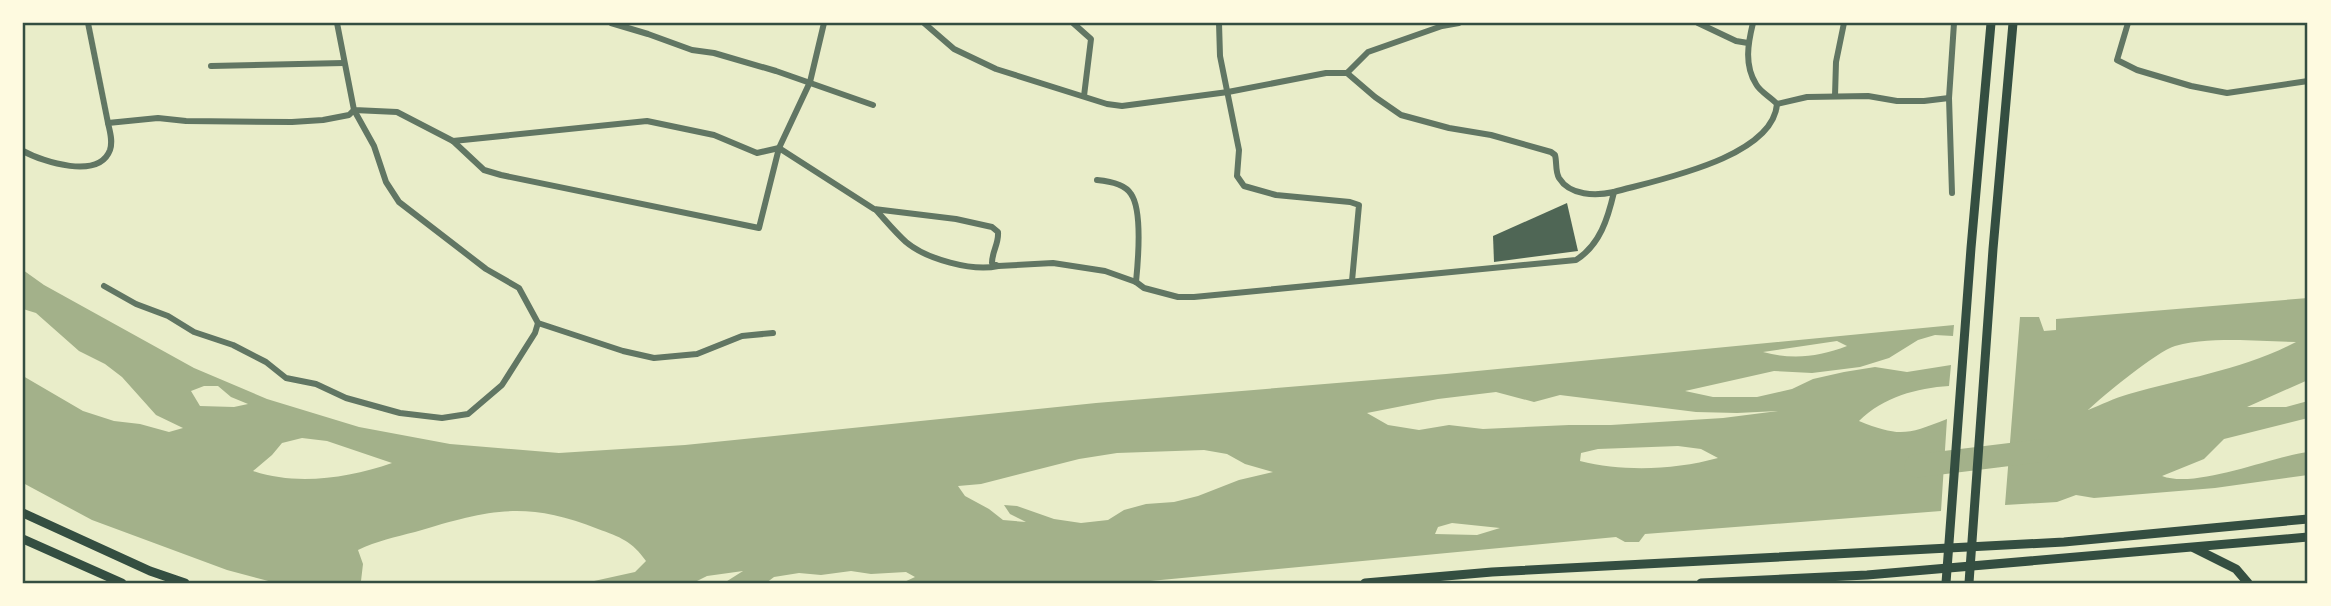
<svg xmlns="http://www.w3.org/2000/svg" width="2331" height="606" viewBox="0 0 2331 606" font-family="'Source Sans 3',sans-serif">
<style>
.water{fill:#a3b18a;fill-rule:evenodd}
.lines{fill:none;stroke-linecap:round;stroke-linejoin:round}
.river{stroke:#a3b18a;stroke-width:23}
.building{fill:#4f6655}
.minor{stroke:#617663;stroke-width:6}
.secondary{stroke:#344e41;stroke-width:9}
.neatline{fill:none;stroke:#344e41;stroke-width:2.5}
</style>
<rect width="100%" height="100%" fill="#e9edc9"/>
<g class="water">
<path d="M23,270L44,285L194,368L267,399L359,427L450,444L559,453L685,445L1096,403L1446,374L1954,325L1953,336L1935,335L1918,340L1889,358L1860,367L1812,373L1774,371L1685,391L1713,397H1757L1792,389L1813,379L1844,372L1875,367L1907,372L1951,365L1949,386C1917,388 1883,397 1859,421C1899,437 1907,435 1947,419L1941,511L1645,534L1639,542H1625L1616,537L1129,583H902L915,577L906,572L871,574L851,571L821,575L799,573L774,577L766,583H724L743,571L707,576L693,583H585L635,572L646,561C632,541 620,537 598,529C525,500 488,510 415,532C395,537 377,541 358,550L363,564L361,581L372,583H276L227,570L92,520L23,483V376L83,411L114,421L140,424L169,432L183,428L156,415L122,377L105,364L79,351L36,313L23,309ZM1837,341L1847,346C1818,357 1793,360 1763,352ZM204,386H218L231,397L248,404L234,407L200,406L191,391ZM1496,392L1534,402L1560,395L1696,412L1737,413L1778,411L1723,418L1611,425H1569L1483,429L1449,425L1419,430L1388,425L1367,413L1438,399ZM302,438L327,441L392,463C348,478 297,486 253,471L272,455L282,443ZM1678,446L1701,449L1718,458C1674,470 1624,472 1580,461L1581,453L1598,449ZM1204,450L1227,454L1245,464L1273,472L1239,480L1198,496L1174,502L1146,504L1124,510L1108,520L1081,523L1054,519L1017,506L1004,505L1010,514L1026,522L1003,520L989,509L965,496L958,486L981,484L1079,459L1117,453ZM1452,523L1500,528L1477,535L1435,534L1438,527Z"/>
<path d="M2308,298V380L2247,407H2286L2308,401V418L2224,439L2204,459L2162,476C2196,489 2270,457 2308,452V475L2215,488L2094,498L2076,495L2057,502L2005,505L2020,317H2039L2044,331L2056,330V319ZM2240,340L2296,342C2243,370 2185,378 2129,394C2114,398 2101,405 2088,410C2104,395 2156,352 2175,346C2196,340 2218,340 2240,340Z"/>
</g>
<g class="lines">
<polyline class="river" points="1916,466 2038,451"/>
</g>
<polygon class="building" points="1567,203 1578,251 1494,262 1493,236"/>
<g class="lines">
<g class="minor">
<polyline points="88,23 108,123"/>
<polyline points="337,23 354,110 397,112 453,141 484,170 501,175 759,228 779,148 810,82 824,23"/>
<polyline points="611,23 648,34 692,50 714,53 776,71 873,105"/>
<polyline points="924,23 954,49 996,69 1107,104 1122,106 1228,92 1326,73 1347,73 1368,52 1442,26 1459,23"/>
<polyline points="1073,23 1091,39 1084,96"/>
<polyline points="1219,23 1220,56 1239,150 1237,176 1244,186 1276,195 1350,202 1359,205 1352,281"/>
<polyline points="1698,23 1736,41 1748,43"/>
<polyline points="2128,23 2117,60 2137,70 2191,86 2227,93 2308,81"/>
<polyline points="211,66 344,63"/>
<path d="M1347,73L1375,97L1401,115L1449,128L1491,135L1551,152L1555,155C1557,162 1555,171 1559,178C1570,196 1596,196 1614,192"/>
<polyline points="1835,96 1836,62 1844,23"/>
<polyline points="1777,104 1807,97 1868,96 1897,101 1924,101 1949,98"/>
<path d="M453,141L647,121L714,135L757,153L779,148L874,209L956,219L992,227L998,232C999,244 992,251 992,263L998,266L1053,263L1105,271L1136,282L1144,288L1178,297H1194L1576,260C1600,245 1608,218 1614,192C1657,180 1773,158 1777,104C1771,97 1760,92 1756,84C1744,65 1748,43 1753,23"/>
<path d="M23,151C43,162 99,180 110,150C113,141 110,132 108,123L158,118L186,121L292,122L323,120L349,115L354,110L374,146L386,182L399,202L486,269L519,288L538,323L623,351L654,358L697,354L742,336L773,333"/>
<path d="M1097,180C1108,181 1125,184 1131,194C1143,211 1138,262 1136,282"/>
<polyline points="1952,193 1949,98 1954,23"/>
<path d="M876,210C886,221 895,232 906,242C926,259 973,272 998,266"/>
<polyline points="104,286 136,304 168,316 194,332 233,345 266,362 286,378 316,384 346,398 400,413 442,418 468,414 502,385 535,333 538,323"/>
</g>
<g class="secondary">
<polyline points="23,513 150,571 185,583"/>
<polyline points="23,539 122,583"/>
<polyline points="2194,548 2236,569 2248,583"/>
<polyline points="1365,583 1492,572 2064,542 2308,519"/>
<polyline points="1701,583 1867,575 2308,537"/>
<polyline points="1946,583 1971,248 1991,23"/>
<polyline points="1969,583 1993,249 2013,23"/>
</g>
</g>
<rect width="2331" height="606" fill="none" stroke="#fefae0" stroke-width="49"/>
<rect x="24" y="24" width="2282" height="558" class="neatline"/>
</svg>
